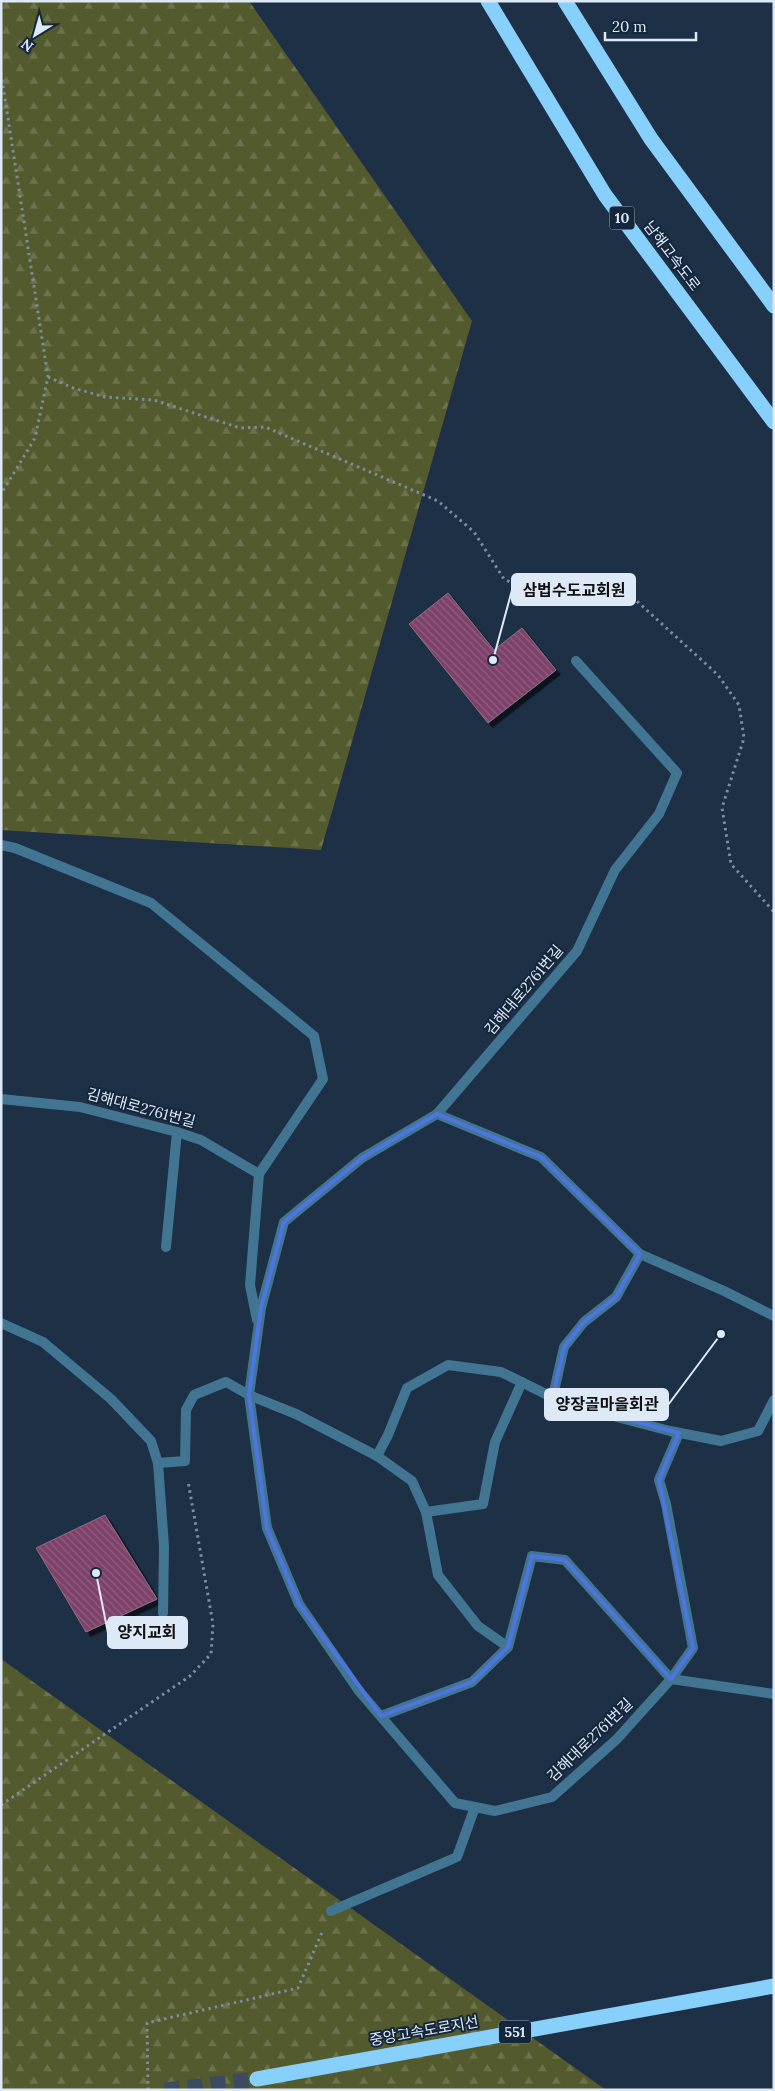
<svg xmlns="http://www.w3.org/2000/svg" width="775" height="2091" viewBox="0 0 775 2091" font-family="Lora,'Noto Sans KR',serif">
<style>
.forest{fill:url(#forest-firs)}
.building{fill:url(#building-back-hatch);stroke:#8d7083;filter:url(#shadow)}
.lines{fill:none;stroke-linecap:round;stroke-linejoin:round}
.motorway-tunnel{stroke:#3b4c60;stroke-width:15;stroke-dasharray:15 8;stroke-linecap:butt}
.path{stroke:#7d8c9e;stroke-width:3;stroke-dasharray:2.5 4;stroke-linecap:butt}
.service{stroke:#427592;stroke-width:10}
.minor{stroke:#427592;stroke-width:10}
.motorway{stroke:#86d0fb;stroke-width:15}
.marked{fill:none;stroke:#4d75e0;stroke-width:4;stroke-linejoin:round}
.labels{text-anchor:middle;stroke-width:4;stroke-linejoin:round;paint-order:stroke}
.shield{fill:#14263b;stroke:#a1aebf;stroke-width:1}
.shield-label{font-size:14px;font-weight:bold;fill:#dee9f8}
.street-label{font-size:15px;fill:#dee9f8;stroke:#14263b}
.leader{fill:none;stroke:#dee9f8;stroke-width:2}
.callout-dot{fill:#dee9f8;stroke:#14263b;stroke-width:2}
.callout{fill:#dee9f8;stroke:#dee9f8;stroke-width:2}
.callout-label{font-size:16px;text-anchor:middle;font-weight:bold;fill:#111}
</style>
<defs>
<pattern id="forest-firs" width="22" height="20" patternUnits="userSpaceOnUse" patternTransform="scale(1.25)"><rect width="22" height="20" fill="#535a2d"/><path d="M5 1l3.5 6h-7zM16 11l3.5 6h-7z" fill="#6b724c"/></pattern>
<pattern id="building-back-hatch" width="6" height="6" patternUnits="userSpaceOnUse" patternTransform="scale(1.25)"><rect width="6" height="6" fill="#7e426b"/><path d="M-1 5l2 2M0 0l6 6M5-1l2 2" fill="none" stroke="#905d81"/></pattern>
<filter id="shadow"><feDropShadow dx="4.5" dy="4.5" stdDeviation="0" flood-color="#0009"/></filter>
</defs>
<rect width="100%" height="100%" fill="#1e3045"/>
<g class="forest">
<polygon points="1,1 249,1 472,321 321,850 1,830"/>
<polygon points="1,1659 606,2090 1,2090"/>
</g>
<g class="building">
<polygon points="448,593 494,650 522,628 556,670 488,723 409,624"/>
<polygon points="105,1515 157,1599 86,1632 36,1548"/>
</g>
<g class="lines">
<polyline class="motorway-tunnel" points="165,2090 257,2079"/>
<g class="path">
<polyline points="1,73 48,377 35,438 1,494"/>
<polyline points="48,377 73,388 105,397 154,400 240,428 265,427 438,501 474,532 504,579 523,588 598,583 629,594 718,675 739,705 744,738 722,808 731,864 774,912"/>
<polyline points="1,1805 190,1676 211,1654 213,1624 188,1481"/>
<polyline points="148,2090 147,2023 298,1988 323,1930"/>
</g>
<g class="service">
<polyline points="1,845 15,848 151,903 314,1036 323,1079 259,1174"/>
<polyline points="1,1323 43,1342 111,1399 151,1441 158,1463 164,1546 163,1613"/>
<polyline points="158,1463 185,1461 186,1410 194,1395 226,1382 249,1395"/>
</g>
<g class="minor">
<polyline points="1,1099 80,1107 177,1132 201,1140 259,1174 250,1285 257,1320"/>
<polyline points="437,1114 577,951 615,870 659,814 677,773 576,661"/>
<polyline points="166,1247 177,1132"/>
<polyline points="774,1316 724,1291 640,1254 541,1157 437,1114 362,1158 284,1222 261,1308 249,1395 267,1528 299,1604 359,1691 455,1803 495,1811 552,1797 617,1739 671,1679 774,1694"/>
<polyline points="249,1395 296,1414 377,1456 412,1481 426,1512 438,1575 478,1626 508,1647 472,1682 381,1716"/>
<polyline points="553,1396 564,1347 584,1322 616,1297 640,1254"/>
<polyline points="377,1456 388,1435 407,1388 448,1365 501,1372 564,1403 670,1431 721,1441 758,1431 774,1400"/>
<polyline points="426,1512 483,1504 495,1442 522,1382"/>
<polyline points="508,1647 532,1556 565,1560 671,1679 693,1648 666,1504 659,1480 679,1433"/>
<polyline points="331,1911 457,1857 475,1807"/>
</g>
<g class="motorway">
<polyline points="488,1 605,195 774,422"/>
<polyline points="565,1 651,139 774,306"/>
<polyline points="257,2079 774,1986"/>
</g>
</g>
<path class="marked" d="M437,1114L541,1157L640,1254L616,1297L584,1322L564,1347L553,1396L564,1403L679,1433L659,1480L693,1648L671,1679L565,1560L532,1556L508,1647L472,1682L381,1716L299,1604L267,1528L249,1395L261,1308L284,1222L362,1158Z"/>
<g class="labels">
<g class="shield">
<rect x="609.5" y="206.5" width="25" height="23" rx="4"/>
<rect x="499" y="2020.5" width="32" height="23" rx="4"/>
</g>
<g class="shield-label">
<text x="622" y="223">10</text>
<text x="515" y="2037">551</text>
</g>
<g class="street-label">
<text transform="translate(672 256) rotate(53)" y="5">남해고속도로</text>
<text transform="translate(524 990) rotate(-50)" y="5">김해대로2761번길</text>
<text transform="translate(141 1108) rotate(15)" y="5">김해대로2761번길</text>
<text transform="translate(590 1740) rotate(-44)" y="5">김해대로2761번길</text>
<text transform="translate(424 2031) rotate(-10)" y="5">중앙고속도로지선</text>
</g>
</g>
<path class="leader" d="M493 660L512 590M721 1334L668 1405M96 1573L108 1633"/>
<g class="callout-dot">
<circle cx="493" cy="660" r="5"/>
<circle cx="721" cy="1334" r="5"/>
<circle cx="96" cy="1573" r="5"/>
</g>
<g class="callout">
<rect x="512" y="574" width="123" height="31" rx="5"/>
<rect x="545" y="1389" width="123" height="31" rx="5"/>
<rect x="108" y="1617" width="79" height="31" rx="5"/>
</g>
<g class="callout-label">
<text x="574" y="596">삼법수도교회원</text>
<text x="607" y="1410">양장골마을회관</text>
<text x="147" y="1638">양지교회</text>
</g>
<rect width="775" height="2091" fill="none" stroke="#dee9f8" stroke-width="5"/>
<g transform="translate(35 35) rotate(217)" stroke="#14263b" stroke-width="4" paint-order="stroke">
<path d="M0-4L9 19L0 12L-9 19Z" fill="#dee9f8"/>
<text y="-8" font-size="14" font-weight="bold" text-anchor="middle" fill="#dee9f8">N</text>
</g>
<path d="M605 32v8h91v-8" fill="none" stroke="#dee9f8" stroke-width="2.5"/>
<text x="612" y="32" font-size="15" fill="#dee9f8" stroke="#14263b" stroke-width="4" paint-order="stroke">20 m</text>
</svg>
